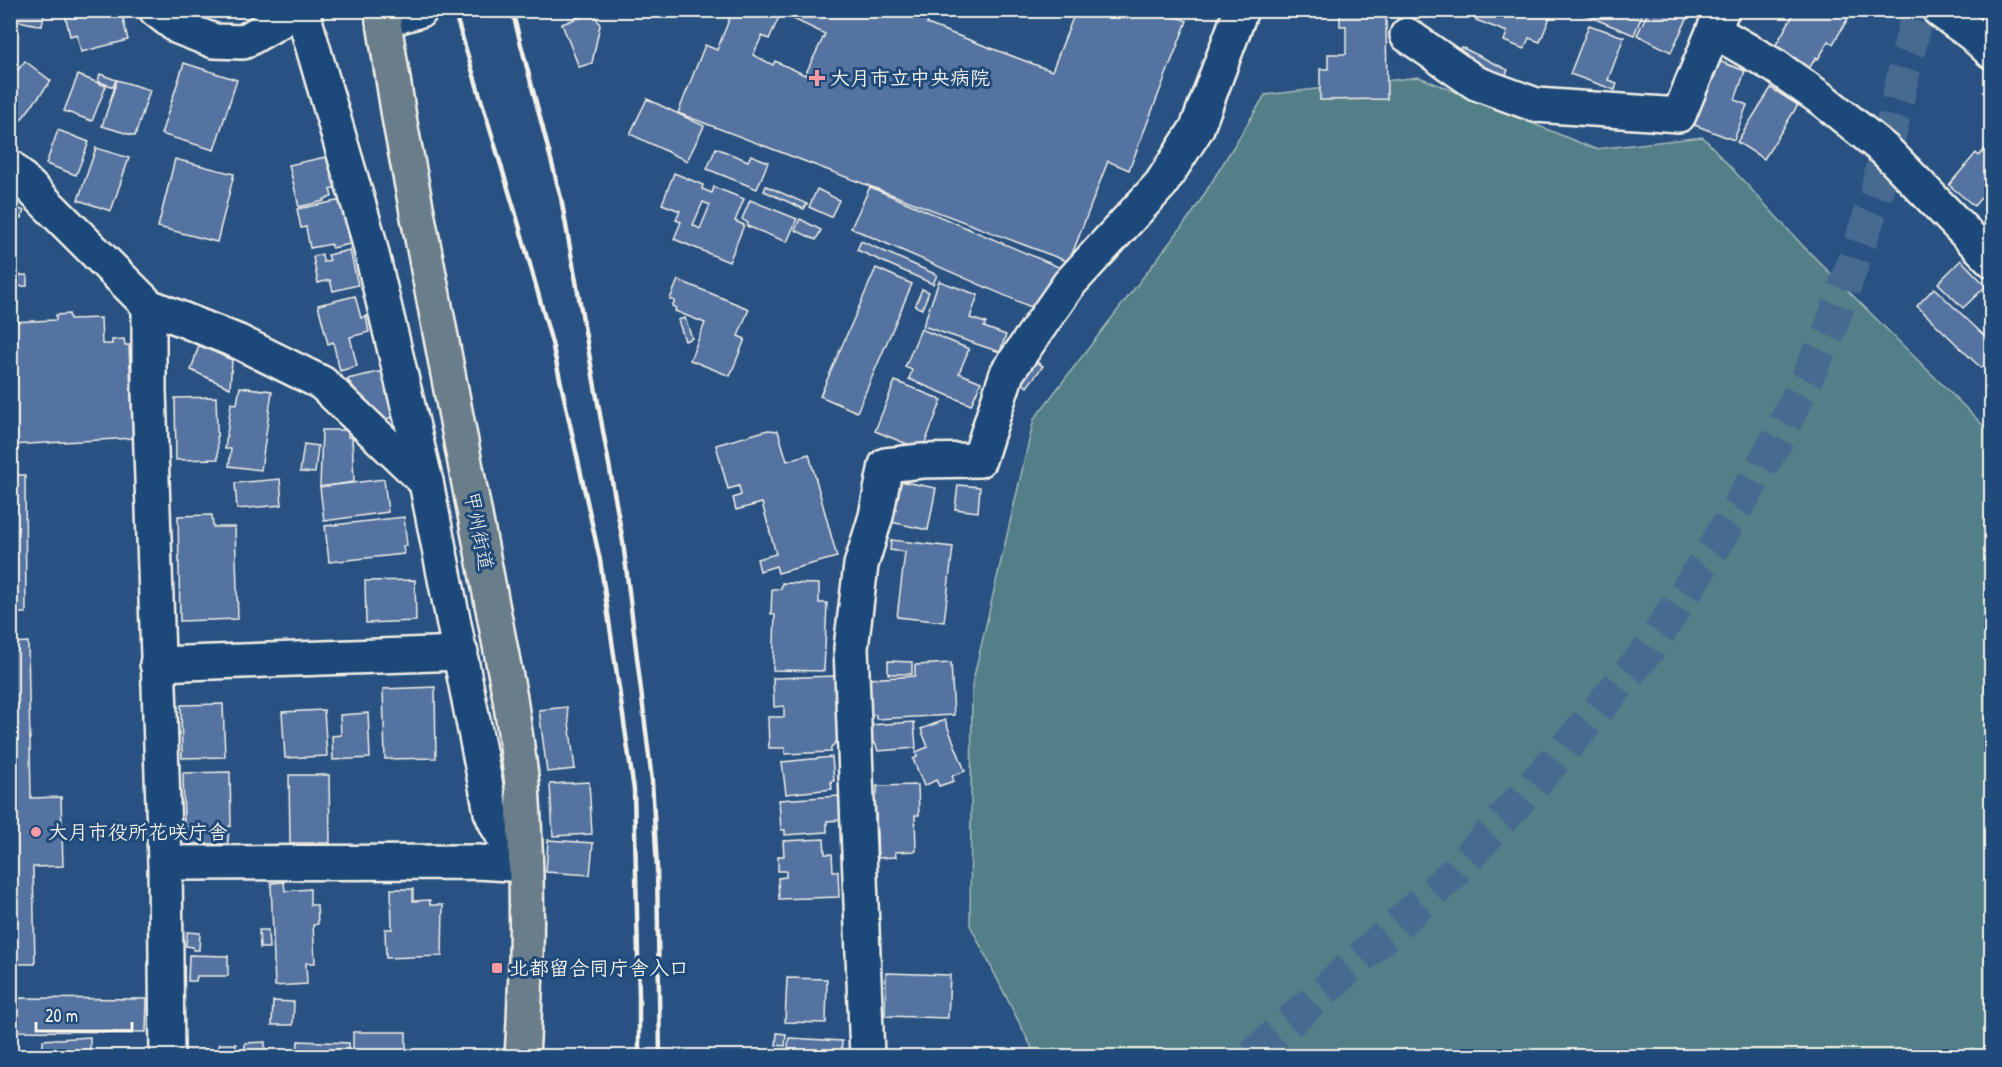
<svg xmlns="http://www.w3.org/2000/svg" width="2002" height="1067" viewBox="0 0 2002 1067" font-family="'Patrick Hand','Klee One',sans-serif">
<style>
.green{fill:#538088;stroke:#a4b8b8;stroke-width:1.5}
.building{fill:#5573a1;stroke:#f4f1e8;stroke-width:1.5;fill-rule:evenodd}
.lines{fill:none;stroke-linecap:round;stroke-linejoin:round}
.highway-tunnel{stroke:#476a91;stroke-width:33;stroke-dasharray:33 16;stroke-linecap:butt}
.minor-casing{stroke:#f4f1e8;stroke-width:38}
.major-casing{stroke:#f4f1e8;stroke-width:38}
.minor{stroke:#1f4a7a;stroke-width:33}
.major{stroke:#6b7d8b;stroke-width:33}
.rail{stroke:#f4f1e8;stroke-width:4.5}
.poi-dot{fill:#ff9aa2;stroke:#1f4a7a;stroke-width:2}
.labels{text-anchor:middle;stroke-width:6;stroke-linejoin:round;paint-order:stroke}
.poi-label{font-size:20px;font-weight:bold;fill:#f4f1e8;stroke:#1f4a7a;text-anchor:start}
.street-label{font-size:20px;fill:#f4f1e8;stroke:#1f4a7a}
</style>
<rect width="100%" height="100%" fill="#295282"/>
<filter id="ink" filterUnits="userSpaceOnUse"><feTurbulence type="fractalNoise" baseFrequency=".0167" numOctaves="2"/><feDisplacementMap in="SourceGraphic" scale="12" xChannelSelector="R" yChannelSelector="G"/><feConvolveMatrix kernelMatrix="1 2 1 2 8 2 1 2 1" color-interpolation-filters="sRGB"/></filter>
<g filter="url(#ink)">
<polygon class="green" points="1419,77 1595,149 1703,137 1805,248 1991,433 1991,1056 1036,1056 970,925 972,685 1034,419 1194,211 1265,95"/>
<g class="building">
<polygon points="16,10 45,10 42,26 14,20"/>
<polygon points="64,10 130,10 132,16 123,19 128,40 81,52 77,34 70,36"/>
<path d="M733,10H932L927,24L1052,71L1076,10H1160L1187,21L1129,170L1108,161L1069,262L678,113L705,45L717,50ZM781,13L825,34L805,75L775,61L773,65L753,55L762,36L769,39Z"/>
<polygon points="1480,10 1553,10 1540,42 1529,38 1524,49 1504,41 1507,32 1476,20"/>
<polygon points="1585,10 1644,10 1634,35 1583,14"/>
<polygon points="1649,10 1674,10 1688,17 1671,52 1637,35"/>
<polygon points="1796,10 1853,10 1833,44 1829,41 1818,59 1816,57 1809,69 1774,48"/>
<polygon points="594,12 600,25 592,63 579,67 562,24"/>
<polygon points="1340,12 1386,12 1387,99 1320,100 1320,69 1328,69 1328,54 1346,54 1346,26 1340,26"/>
<polygon points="1589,25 1624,37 1608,80 1617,83 1615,90 1570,74"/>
<polygon points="1461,47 1508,70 1503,81 1455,58"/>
<polygon points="1716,60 1745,71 1735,100 1747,105 1734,140 1692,124"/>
<polygon points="25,61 51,81 10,134 10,80"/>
<polygon points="184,63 237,80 214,150 161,134"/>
<polygon points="100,74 116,80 113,87 98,81"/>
<polygon points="78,75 106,86 92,121 64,111"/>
<polygon points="117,80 150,90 135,136 102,126"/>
<polygon points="1771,88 1798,105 1764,159 1737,142"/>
<polygon points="647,99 704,126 687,161 630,134"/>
<polygon points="58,130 89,142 76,175 46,164"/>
<polygon points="1992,141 1992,185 1974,206 1949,185 1976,153 1979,156"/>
<polygon points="96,148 129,158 111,211 78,200"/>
<polygon points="716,148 748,161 751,155 768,162 757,189 707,169"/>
<polygon points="330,156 337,187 330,189 332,197 324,199 324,201 299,207 289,165"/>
<polygon points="175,159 234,174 217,242 158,227"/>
<path d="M674,173L703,185L702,189L712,193L714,187L744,199L735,221L744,225L729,262L674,239L681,222L676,220L680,211L662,204ZM703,202L710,205L700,229L693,225Z"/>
<polygon points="766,186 807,204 804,209 764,191"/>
<polygon points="870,187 1061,268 1033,308 851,228"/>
<polygon points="817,189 839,200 831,217 809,207"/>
<polygon points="342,200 350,244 332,248 331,244 310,248 306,227 301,228 297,209"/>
<polygon points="750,200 797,219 787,242 747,226 748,223 742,219"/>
<polygon points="10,205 24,211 21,218 10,213"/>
<polygon points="800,219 821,230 816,240 795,230"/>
<polygon points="861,241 937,275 933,284 857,250"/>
<polygon points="350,250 358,285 333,291 330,280 318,283 313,257 322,254 323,262 330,260 328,255"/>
<polygon points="1961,260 1986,286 1963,308 1938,283"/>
<polygon points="876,268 912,284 857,412 820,396"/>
<polygon points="27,275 27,286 10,287 10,276"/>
<polygon points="678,280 749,309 738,336 745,339 730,376 690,360 705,323 675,311 676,308 672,306 675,301 670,299"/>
<polygon points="939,281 978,295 970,318 986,323 984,327 1006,335 1000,352 923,326"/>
<polygon points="1934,288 1992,343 1992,358 1981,368 1917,306"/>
<polygon points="922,289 929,292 922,309 915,306"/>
<polygon points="355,296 361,318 366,316 369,332 350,337 357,366 340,371 333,342 328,344 318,305"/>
<polygon points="69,314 70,319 101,318 102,344 112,344 112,340 124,339 125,345 129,345 133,438 11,445 10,322 56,320 56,315"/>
<polygon points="685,318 692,338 685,341 678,320"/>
<polygon points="921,329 969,349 959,373 981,382 971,405 909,379 912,370 905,367"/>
<polygon points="199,345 232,360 230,388 191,370"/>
<polygon points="1035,361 1043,366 1027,387 1020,381"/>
<polygon points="388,370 396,417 379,420 347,379"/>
<polygon points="895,381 942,400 922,450 875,431"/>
<polygon points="240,387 272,391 261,470 229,466 231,449 225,449 231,403 237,404"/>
<polygon points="216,397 218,459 176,460 175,398"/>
<polygon points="322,430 349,430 348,437 352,437 354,482 320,487"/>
<polygon points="768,430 778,431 787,461 809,454 837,557 778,573 776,566 760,571 757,559 776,554 762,503 736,510 733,498 741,495 739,486 728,489 716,445"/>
<polygon points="304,444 318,446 315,473 300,472"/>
<polygon points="10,475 25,475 26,613 10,613"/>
<polygon points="280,479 282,505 237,509 235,483"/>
<polygon points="384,479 388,512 324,521 320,487"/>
<polygon points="894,480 936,488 928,530 886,521"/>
<polygon points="958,485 980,487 978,512 955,509"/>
<polygon points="212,515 213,527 235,527 238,619 180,621 178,516"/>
<polygon points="404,517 407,546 403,546 404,554 329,562 325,526"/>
<polygon points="891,540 953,547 944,622 897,617 905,552 890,550"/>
<polygon points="415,580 416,621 366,623 365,581"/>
<polygon points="782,583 819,584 819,603 827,603 824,671 773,670 775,615 771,614 772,589 781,589"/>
<polygon points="28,642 31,798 61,797 63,866 33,867 35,964 10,964 10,643"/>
<polygon points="888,661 912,662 912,674 888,674"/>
<polygon points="951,663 954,715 876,719 876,715 869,715 867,679 915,676 915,665"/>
<polygon points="836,676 837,718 841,725 842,737 831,747 831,752 785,754 785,748 769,748 768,717 784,717 784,706 774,707 773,678"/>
<polygon points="435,687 436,758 385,759 383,689"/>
<polygon points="223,704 225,757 182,758 181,705"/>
<polygon points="567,707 575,769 547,772 539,710"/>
<polygon points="324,710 327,756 285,758 282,712"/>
<polygon points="368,713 370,758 333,760 332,736 341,735 340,715"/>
<polygon points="945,720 965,771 952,776 954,781 939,786 936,780 924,786 913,759 917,757 916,752 928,747 921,729"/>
<polygon points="914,722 916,748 878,751 875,743 871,743 870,725"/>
<polygon points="832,757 834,781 831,781 832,789 786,794 782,762"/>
<polygon points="230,772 231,826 229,826 228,844 188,844 188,827 184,827 183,773"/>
<polygon points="289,775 329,775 330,843 290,843"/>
<polygon points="589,782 592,834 553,836 550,784"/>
<polygon points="918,785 919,815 915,815 916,851 895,852 896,857 878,858 876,815 872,815 872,795 877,794 877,786"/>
<polygon points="839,796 841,820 827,821 827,832 785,835 785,830 781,830 779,800"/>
<polygon points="824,839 825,854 832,854 833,871 838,871 839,897 779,899 778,878 786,877 786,871 778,871 778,856 784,856 783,841"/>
<polygon points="548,840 593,843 590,875 546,872"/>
<polygon points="284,882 285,891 310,889 310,905 317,905 318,924 313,925 315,963 306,963 307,984 275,986 271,883"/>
<polygon points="391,889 413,889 413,901 430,900 430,905 443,905 442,956 386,958 385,929 392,929"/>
<polygon points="259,930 268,930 269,948 260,948"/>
<polygon points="187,932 200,933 199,950 193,950 193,947 186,946"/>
<polygon points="189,955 228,956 228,976 197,976 196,981 188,981"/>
<polygon points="886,973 950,975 948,1018 885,1016"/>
<polygon points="787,978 827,979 826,1023 785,1022"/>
<polygon points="10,998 147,999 146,1032 10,1031"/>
<polygon points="273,1001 294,1002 293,1025 272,1025"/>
<rect x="353" y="1032" width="53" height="24"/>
<polygon points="777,1033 786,1034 785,1046 776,1045"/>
<polygon points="90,1037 90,1050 43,1052 43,1040"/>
<polygon points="789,1038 842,1041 841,1056 787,1056"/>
<polygon points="298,1041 349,1043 349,1056 297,1056"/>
<polygon points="265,1042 265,1056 245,1056 245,1043"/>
<polygon points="219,1044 236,1044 236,1056 190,1056 190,1052 219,1052"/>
</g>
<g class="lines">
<polyline class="highway-tunnel" points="1252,1056 1456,871 1557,758 1649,649 1719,539 1778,438 1831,327 1875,199 1918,10"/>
<g class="minor-casing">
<g id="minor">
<polyline points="156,10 178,27 214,41 243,42 278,22 290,10"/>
<path d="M302,10L367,233L426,482L491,812C499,833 509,848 525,865"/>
<polyline points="1939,10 1971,33 1992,52"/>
<polyline points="383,21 421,10"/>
<polyline points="1714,31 1775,66 1823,100 1885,150 1992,260"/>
<polyline points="1407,35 1476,83 1536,105 1679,115 1722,10"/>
<polyline points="10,167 149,306 239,342 322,383 426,482"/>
<polyline points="149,306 149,391 165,863 167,1056"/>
<polyline points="157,664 461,653"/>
<polyline points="165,863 477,862 525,865"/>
<polyline points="867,1056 851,648 861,565 876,516 886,465 922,461 979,460 1007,373 1069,284 1161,184 1197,128 1241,10"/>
</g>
</g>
<g class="major-casing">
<path id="major" d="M382,10L400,123L510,698C514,727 519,756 522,785C528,875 528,966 522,1056"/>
</g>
<use href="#minor" class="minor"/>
<use href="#major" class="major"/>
<g class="rail">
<polyline points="454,10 517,218 552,343 600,560 634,790 639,997 639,1056"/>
<polyline points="512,10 561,198 623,542 652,781 657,868 660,1056"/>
</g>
</g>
</g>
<g class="poi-dot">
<path d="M814 69h6v6h6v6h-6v6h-6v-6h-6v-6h6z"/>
<circle cx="36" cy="832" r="6"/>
<rect x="491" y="962" width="12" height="12" rx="3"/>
</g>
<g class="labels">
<g class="poi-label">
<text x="830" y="85">大月市立中央病院</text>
<text x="48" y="839">大月市役所花咲庁舎</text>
<text x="509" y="975">北都留合同庁舎入口</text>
</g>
<g class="street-label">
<text transform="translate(479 531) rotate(79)" y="7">甲州街道</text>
</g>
</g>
<rect width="2002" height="1067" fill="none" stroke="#1f4a7a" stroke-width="36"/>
<rect x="18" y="18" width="1966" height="1031" fill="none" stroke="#f4f1e8" stroke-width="2" filter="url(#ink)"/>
<path d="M36 1022v9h96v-9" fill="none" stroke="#f4f1e8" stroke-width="3"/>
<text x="45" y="1022" font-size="18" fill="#f4f1e8" stroke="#1f4a7a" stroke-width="4.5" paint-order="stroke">20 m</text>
</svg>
